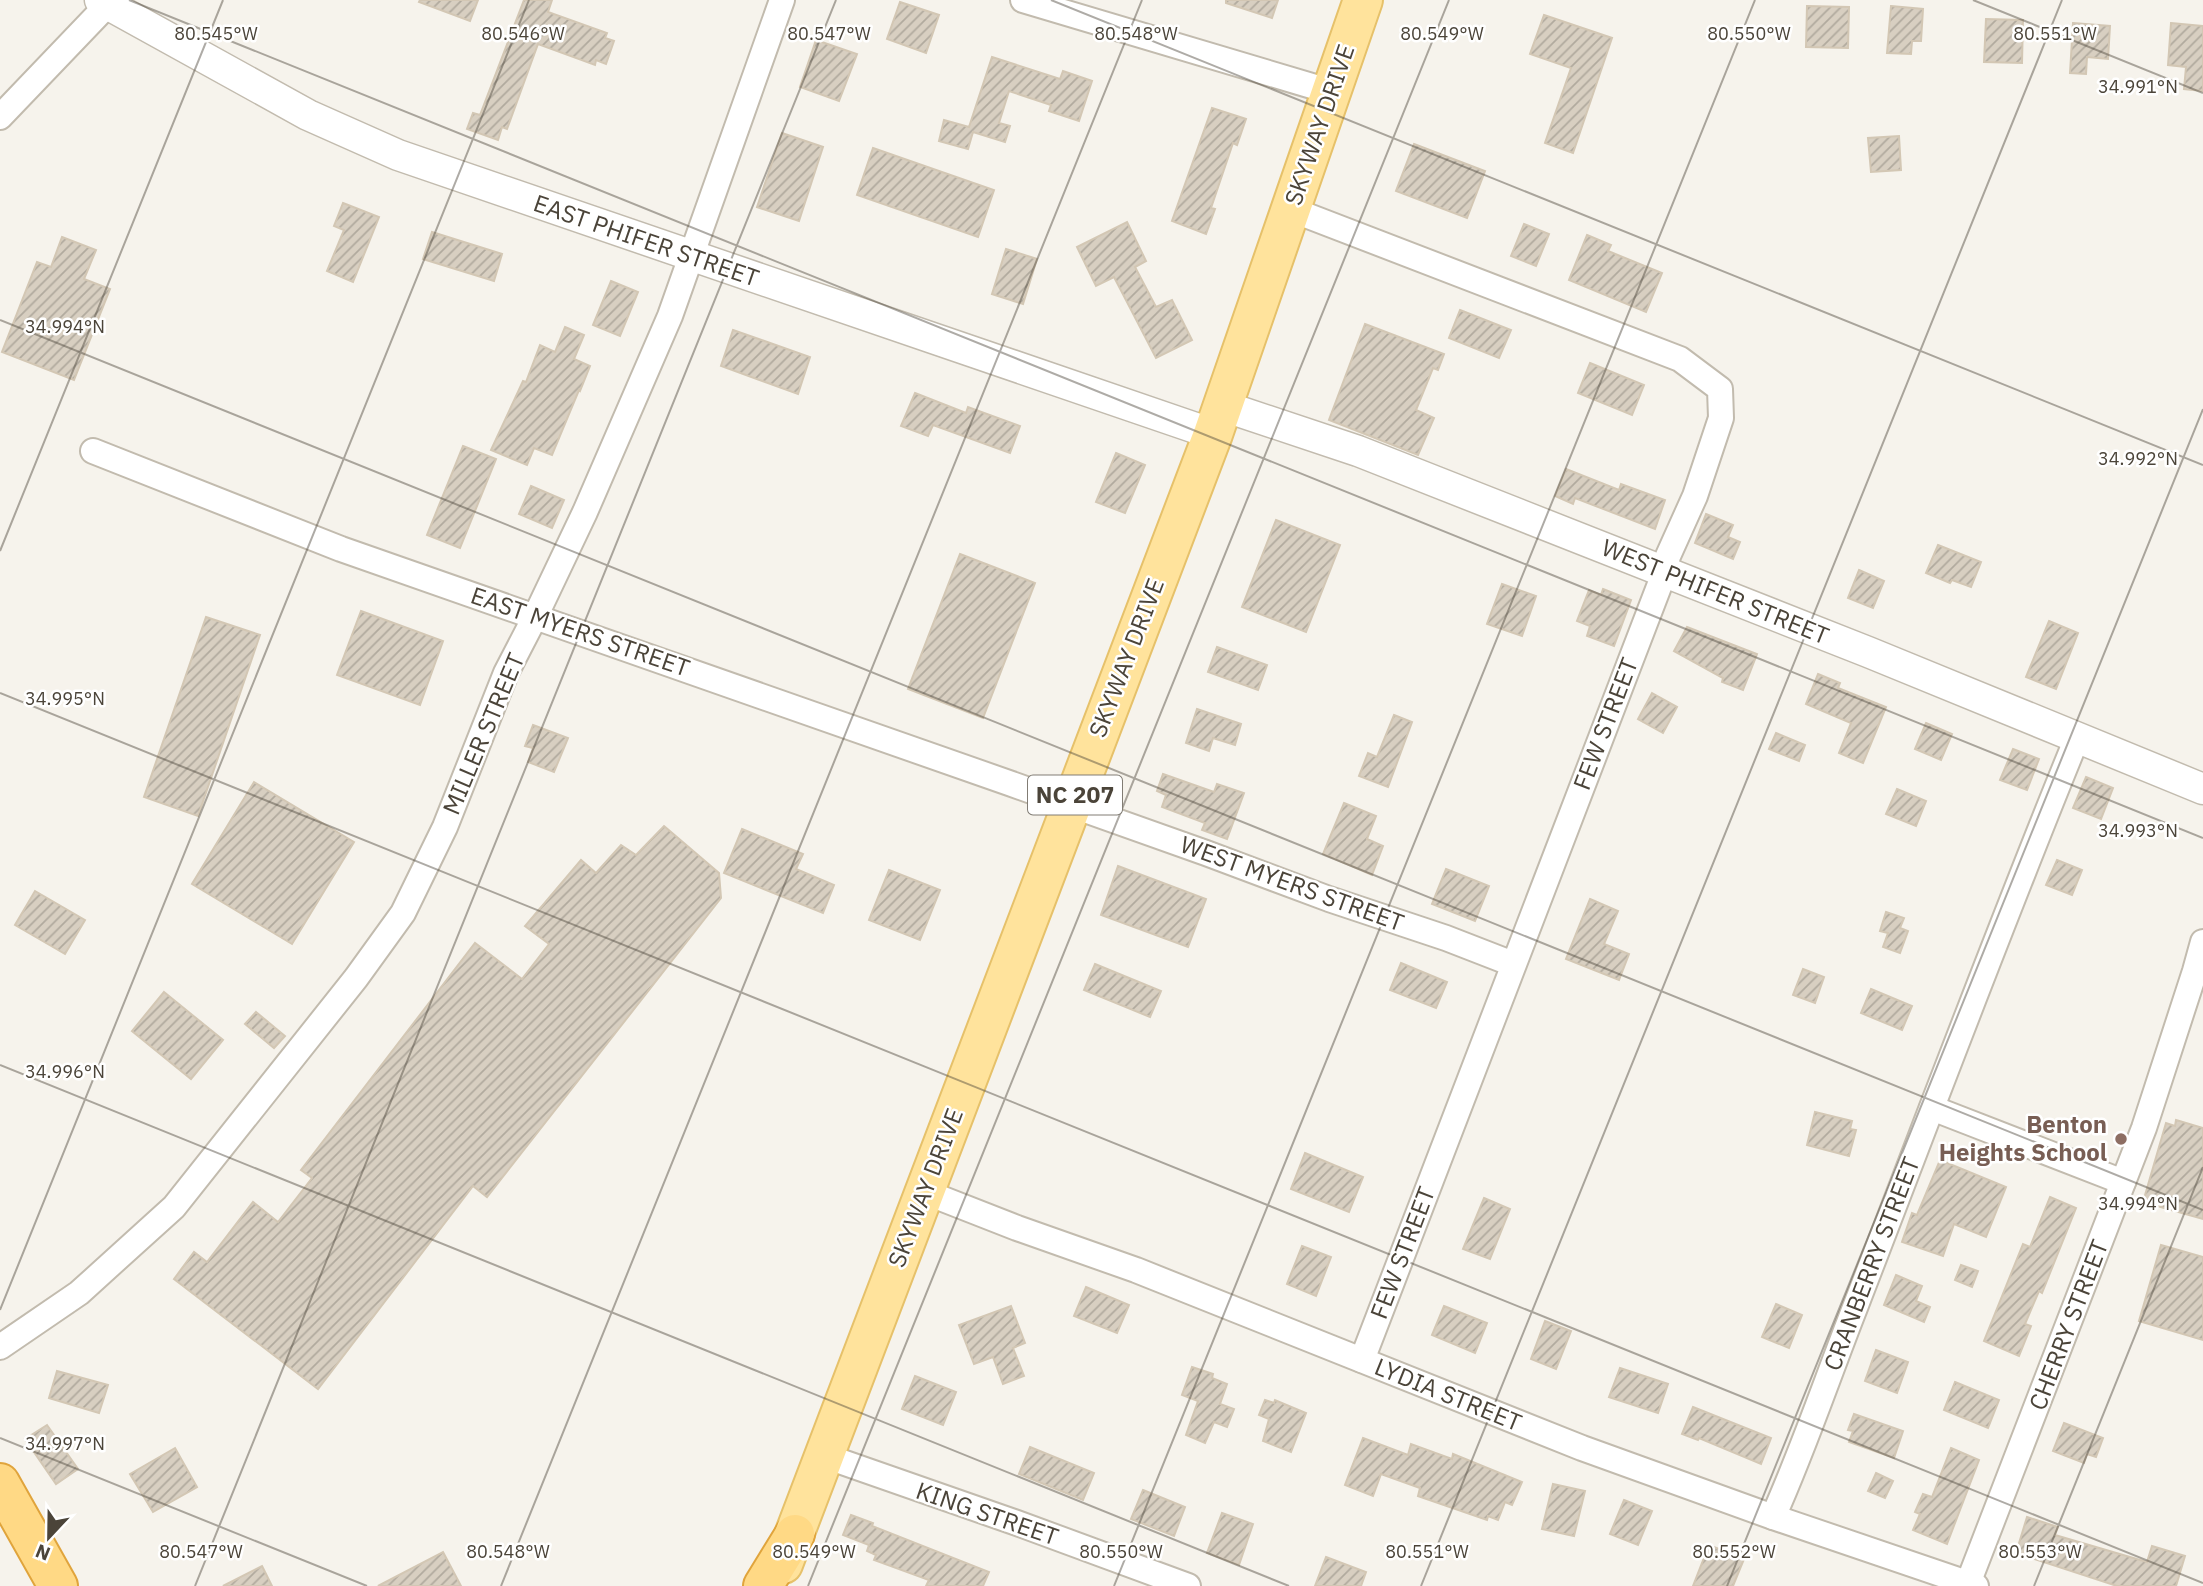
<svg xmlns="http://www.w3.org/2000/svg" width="2203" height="1586" viewBox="0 0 2203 1586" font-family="'IBM Plex Sans',sans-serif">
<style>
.building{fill:url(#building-hatch);stroke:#d3c7b4;stroke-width:2}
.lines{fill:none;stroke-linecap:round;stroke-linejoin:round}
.minor-casing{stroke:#c2bbae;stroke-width:28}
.tertiary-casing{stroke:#c2bbae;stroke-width:33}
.primary-casing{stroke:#e6c16a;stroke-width:42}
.trunk-casing{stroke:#e0a43c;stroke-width:42}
.minor{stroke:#fff;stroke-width:24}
.tertiary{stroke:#fff;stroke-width:30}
.primary{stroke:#ffe39c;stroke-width:38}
.trunk{stroke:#ffd985;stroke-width:38}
.ticks{fill:none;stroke:#4b4439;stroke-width:2;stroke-opacity:0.45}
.education-dot{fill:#8d6e63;stroke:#fff;stroke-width:2.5}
.labels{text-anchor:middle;stroke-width:5;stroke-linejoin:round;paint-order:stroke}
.shield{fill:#fff;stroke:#817c74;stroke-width:2}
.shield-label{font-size:23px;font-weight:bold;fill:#4b4439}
.street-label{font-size:24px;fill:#4b4439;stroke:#fff}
.education-label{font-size:24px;font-weight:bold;fill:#785e54;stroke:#fff;text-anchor:end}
.ticks-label{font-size:18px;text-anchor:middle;fill:#4b4439;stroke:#fff;stroke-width:5;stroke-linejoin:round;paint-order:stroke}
</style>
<defs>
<pattern id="building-hatch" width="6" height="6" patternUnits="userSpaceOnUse" patternTransform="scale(1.75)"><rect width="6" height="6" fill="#d8cfc1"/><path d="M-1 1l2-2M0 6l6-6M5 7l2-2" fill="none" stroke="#b1aa9e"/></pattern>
</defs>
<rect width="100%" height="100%" fill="#f6f3ec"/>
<g class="building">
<polygon points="420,0 478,0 470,21 419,2"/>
<polygon points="524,0 552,0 548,12 607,33 605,38 614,41 606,64 596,60 595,65 538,44 507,129 502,127 498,140 467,129 473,113 480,115"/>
<polygon points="1226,0 1278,0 1272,18 1226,3"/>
<polygon points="900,2 939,15 926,53 887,39"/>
<polygon points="1807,6 1849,7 1848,48 1806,47"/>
<polygon points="1891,6 1923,9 1921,41 1912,41 1911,54 1887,53"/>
<polygon points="1544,15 1612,38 1573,153 1545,143 1571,68 1530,54"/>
<polygon points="1986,19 2023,20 2022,63 1984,62"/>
<polygon points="2073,23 2110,26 2108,59 2087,57 2086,74 2070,73"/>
<polygon points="2171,23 2203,26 2203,91 2184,89 2186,67 2168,65"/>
<polygon points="816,40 857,54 839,101 800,87"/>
<polygon points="992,57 1060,79 1063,71 1092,81 1079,121 1049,111 1051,105 1009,91 999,123 1010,126 1005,142 973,132 968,149 939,141 944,120 969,127"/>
<polygon points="1212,108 1246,119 1237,145 1233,143 1211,208 1215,209 1206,234 1172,221"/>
<polygon points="782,133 823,147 799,221 757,207"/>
<polygon points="1899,136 1901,170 1871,172 1868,138"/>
<polygon points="1414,144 1485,171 1467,218 1396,191"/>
<polygon points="873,148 994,190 978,237 857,195"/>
<polygon points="343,203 379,217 353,282 327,271 344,230 334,226"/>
<polygon points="1127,222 1146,261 1135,267 1156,307 1172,300 1192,340 1156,358 1114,277 1096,286 1077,247"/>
<polygon points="1524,224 1549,234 1536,266 1511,256"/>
<polygon points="432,232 502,254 494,281 423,259"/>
<polygon points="1587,235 1611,245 1608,251 1662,273 1646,312 1569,280"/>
<polygon points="62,237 96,250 84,279 110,289 74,380 2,352 37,262 51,267"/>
<polygon points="1006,249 1037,259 1023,304 992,294"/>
<polygon points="611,281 638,292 620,336 593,325"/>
<polygon points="1460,310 1511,330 1499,358 1449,338"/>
<polygon points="1365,324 1444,354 1438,370 1433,368 1416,410 1434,418 1418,455 1329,420"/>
<polygon points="565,327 584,335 574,359 590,366 580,391 579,390 552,455 534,448 527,465 491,450 523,381 526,382 540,345 555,352"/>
<polygon points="733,330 810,357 798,394 721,366"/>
<polygon points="1590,363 1644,385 1632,415 1578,393"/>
<polygon points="915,393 966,413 968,407 1020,426 1010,453 933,425 928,436 901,426"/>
<polygon points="463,446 496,459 460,548 427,535"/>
<polygon points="1116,453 1145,465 1125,513 1096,502"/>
<polygon points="1566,469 1619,490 1621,484 1665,500 1655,529 1575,498 1573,504 1555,496"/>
<polygon points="531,486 564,500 552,528 519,514"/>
<polygon points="1706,514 1733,525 1728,537 1740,542 1733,559 1695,543"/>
<polygon points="1276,520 1340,545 1306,632 1242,607"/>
<polygon points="1938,545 1981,562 1971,587 1952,580 1950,583 1926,573"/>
<polygon points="960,554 1035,583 983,718 908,689"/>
<polygon points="1859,570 1884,581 1873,608 1848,598"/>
<polygon points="1502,584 1536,596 1522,636 1487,624"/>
<polygon points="1603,589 1631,600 1614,646 1587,636 1590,626 1577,621 1589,590 1601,595"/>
<polygon points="361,611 443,641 420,705 337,675"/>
<polygon points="206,617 260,635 198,816 144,797"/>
<polygon points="2049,621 2078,633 2056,689 2026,677"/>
<polygon points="1687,627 1757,654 1743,690 1722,682 1723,678 1674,651"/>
<polygon points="1217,647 1267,665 1258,690 1208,672"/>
<polygon points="1818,674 1840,683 1838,688 1886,707 1863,763 1839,753 1851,723 1806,704"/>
<polygon points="1652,693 1677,707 1663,733 1638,719"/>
<polygon points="1197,709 1241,724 1235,745 1213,738 1209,751 1186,743"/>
<polygon points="1394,715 1412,722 1388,787 1359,776 1368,753 1377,757"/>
<polygon points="1926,723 1952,734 1941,760 1915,749"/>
<polygon points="533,725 568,738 554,772 528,762 533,748 525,746"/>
<polygon points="1776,733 1805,745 1799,761 1769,749"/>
<polygon points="2013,749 2039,759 2027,790 2000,780"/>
<polygon points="1163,774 1214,792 1217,784 1244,793 1227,839 1202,830 1205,823 1162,807 1166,795 1157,791"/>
<polygon points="2086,777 2113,788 2101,819 2073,808"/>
<polygon points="254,782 354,842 292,944 192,884"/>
<polygon points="1897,789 1926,801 1916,826 1886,814"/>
<polygon points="1344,803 1376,816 1367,839 1383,846 1372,875 1323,854"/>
<polygon points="664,826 719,873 721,898 487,1197 473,1186 318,1389 174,1279 194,1252 207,1262 253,1202 278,1222 312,1178 301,1170 475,943 522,979 549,944 525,926 581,860 596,873 621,845 636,855"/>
<polygon points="742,829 803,854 796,869 834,885 823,913 724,873"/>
<polygon points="2057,860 2082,870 2072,895 2046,885"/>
<polygon points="1118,866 1206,899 1188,947 1101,915"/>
<polygon points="1446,869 1489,886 1475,921 1432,904"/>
<polygon points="889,870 940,890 920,940 869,920"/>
<polygon points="35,891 85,920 65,954 15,925"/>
<polygon points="1590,899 1618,911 1604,944 1629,954 1619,980 1566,959"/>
<polygon points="1886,912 1904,918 1900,928 1908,931 1900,953 1883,947 1888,933 1880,931"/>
<polygon points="1401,963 1447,982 1436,1008 1390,990"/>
<polygon points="1095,964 1161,991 1150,1017 1084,990"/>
<polygon points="1803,969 1824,977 1815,1003 1793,995"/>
<polygon points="1871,989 1912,1006 1902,1030 1861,1013"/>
<polygon points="164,992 223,1040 191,1079 132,1031"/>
<polygon points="256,1012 285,1036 274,1048 245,1024"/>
<polygon points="1815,1112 1852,1121 1850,1129 1856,1130 1849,1156 1807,1145"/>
<polygon points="2176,1120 2203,1128 2203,1219 2143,1202 2166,1123 2175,1126"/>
<polygon points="1305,1153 1363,1177 1349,1212 1291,1189"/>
<polygon points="1940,1160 2006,1187 1986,1237 1954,1224 1943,1256 1902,1242 1912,1213 1917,1215"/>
<polygon points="2050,1197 2076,1208 2042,1293 2039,1291 2025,1324 2031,1326 2019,1356 1984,1341 2023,1244 2030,1247"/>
<polygon points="1484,1198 1510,1209 1490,1259 1463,1249"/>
<polygon points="2161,1245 2203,1257 2203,1340 2139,1321"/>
<polygon points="1302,1246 1331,1257 1316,1296 1287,1284"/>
<polygon points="1961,1265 1978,1271 1972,1287 1955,1280"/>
<polygon points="1896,1275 1922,1286 1916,1301 1930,1307 1924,1322 1884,1305"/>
<polygon points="1086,1287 1129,1305 1117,1333 1074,1316"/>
<polygon points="1776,1304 1802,1315 1789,1348 1762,1337"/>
<polygon points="1011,1306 1025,1343 1013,1348 1024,1376 1003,1384 993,1357 974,1364 959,1325"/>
<polygon points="1444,1306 1487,1323 1475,1353 1432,1335"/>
<polygon points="1545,1321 1571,1331 1556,1369 1531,1359"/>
<polygon points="1876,1350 1908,1362 1897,1393 1865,1381"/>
<polygon points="1192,1367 1213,1374 1212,1378 1227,1384 1220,1404 1234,1409 1227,1427 1214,1422 1205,1443 1186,1435 1198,1401 1182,1395"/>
<polygon points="1620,1368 1668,1384 1658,1413 1609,1397"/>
<polygon points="57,1371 108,1385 99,1413 49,1398"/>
<polygon points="915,1376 956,1392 943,1425 902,1409"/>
<polygon points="1955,1382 1999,1400 1988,1428 1944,1410"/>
<polygon points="1265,1400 1274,1403 1275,1400 1306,1413 1291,1452 1263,1441 1269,1419 1259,1415"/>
<polygon points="1693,1407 1771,1438 1761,1464 1699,1438 1698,1440 1682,1434"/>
<polygon points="1854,1414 1903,1431 1894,1458 1849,1442 1853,1431 1848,1430"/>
<polygon points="2064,1423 2103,1438 2096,1457 2087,1454 2084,1463 2053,1451"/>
<polygon points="47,1425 78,1469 56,1484 25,1439"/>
<polygon points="1363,1438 1408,1455 1411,1444 1452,1459 1453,1454 1522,1482 1512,1505 1505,1502 1498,1520 1488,1516 1487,1520 1418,1496 1420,1488 1381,1474 1373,1496 1345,1485"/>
<polygon points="1030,1447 1094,1473 1083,1500 1019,1474"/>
<polygon points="175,1448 197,1487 153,1512 130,1474"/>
<polygon points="1951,1448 1979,1460 1947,1544 1913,1530 1920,1514 1915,1512 1923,1494 1932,1497"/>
<polygon points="1876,1473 1893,1481 1885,1498 1868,1491"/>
<polygon points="1553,1484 1585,1491 1574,1536 1542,1529"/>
<polygon points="1143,1490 1185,1507 1174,1536 1131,1519"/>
<polygon points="1624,1500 1652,1511 1638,1545 1610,1534"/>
<polygon points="1222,1513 1253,1524 1239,1565 1207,1553"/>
<polygon points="851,1515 873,1523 872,1526 989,1572 983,1586 926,1586 929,1580 874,1560 876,1555 867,1551 869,1545 843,1535"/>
<polygon points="2027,1517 2058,1527 2055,1535 2147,1562 2152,1546 2185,1556 2176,1586 2117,1586 2016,1553"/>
<polygon points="1709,1545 1744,1559 1733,1586 1693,1586"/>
<polygon points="443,1552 461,1586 378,1586"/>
<polygon points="1326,1557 1366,1572 1361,1586 1315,1586"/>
<polygon points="262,1566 272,1586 223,1586"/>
</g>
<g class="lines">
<g class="minor-casing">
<g id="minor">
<polyline points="1023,0 1332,92"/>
<polyline points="0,117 112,0"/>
<polyline points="1290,209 1680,359 1720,389 1721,418 1695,496 1668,556 1665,571 1362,1360"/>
<polyline points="93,451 341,549 1009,783 1206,853 1329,899 1446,938 1513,964"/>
<polyline points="1932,1108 2123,1182"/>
<polyline points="925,1192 1017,1228 1136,1270 1582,1448 1773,1517 1976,1586"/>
<polyline points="0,1347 79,1293 174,1207 356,978 403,913 445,827 506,673 536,615 585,512 670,316 782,0"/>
<polyline points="825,1456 1017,1523 1188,1586"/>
<path d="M1773,1517C1804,1448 1828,1376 1856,1305C1929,1116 2000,926 2077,738"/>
<polyline points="1967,1586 2144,1128 2195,971 2203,942"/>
</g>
</g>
<g class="tertiary-casing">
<g id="tertiary">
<polyline points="100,0 308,115 398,155 1213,434"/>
<polyline points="1223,406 1358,451 1868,652 2203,789"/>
</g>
</g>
<g class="primary-casing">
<polyline id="primary" points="783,1564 1213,434 1363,0"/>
</g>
<g class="trunk-casing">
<g id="trunk">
<polyline points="0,1483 58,1586"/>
<polyline points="763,1586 795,1534"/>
</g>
</g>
<use href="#minor" class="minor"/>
<use href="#tertiary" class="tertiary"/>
<use href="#primary" class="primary"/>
<use href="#trunk" class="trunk"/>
</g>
<path class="ticks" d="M129,0L2203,838M1051,0L2203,465M1973,0L2203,93M0,320L2203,1210M0,551L223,0M0,693L2203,1583M0,1065L1289,1586M0,1310L529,0M0,1438L367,1586M195,1586L836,0M501,1586L1142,0M808,1586L1449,0M1114,1586L1755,0M1421,1586L2062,0M1727,1586L2203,409M2034,1586L2203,1167"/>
<circle class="education-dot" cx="2121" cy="1139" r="7"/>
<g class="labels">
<rect class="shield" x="1028" y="775.5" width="94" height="39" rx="5"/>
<g class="shield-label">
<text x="1075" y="803">NC 207</text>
</g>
<g class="street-label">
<text transform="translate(1320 125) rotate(-71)" y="8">SKYWAY DRIVE</text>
<text transform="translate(646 241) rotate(19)" y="8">EAST PHIFER STREET</text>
<text transform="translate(1715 592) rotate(22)" y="8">WEST PHIFER STREET</text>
<text transform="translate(580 632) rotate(19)" y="8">EAST MYERS STREET</text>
<text transform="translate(1127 658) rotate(-69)" y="8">SKYWAY DRIVE</text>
<text transform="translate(1606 724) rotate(-69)" y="8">FEW STREET</text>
<text transform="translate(484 734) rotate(-67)" y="8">MILLER STREET</text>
<text transform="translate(1292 884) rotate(20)" y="8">WEST MYERS STREET</text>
<text transform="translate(926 1188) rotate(-69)" y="8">SKYWAY DRIVE</text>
<text transform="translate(1403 1253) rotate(-69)" y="8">FEW STREET</text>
<text transform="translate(1872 1264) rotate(-69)" y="8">CRANBERRY STREET</text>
<text transform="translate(2069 1325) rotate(-69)" y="8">CHERRY STREET</text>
<text transform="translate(1448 1395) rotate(22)" y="8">LYDIA STREET</text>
<text transform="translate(987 1514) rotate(19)" y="8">KING STREET</text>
</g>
<g class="education-label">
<text x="2107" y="1133">Benton<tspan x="2107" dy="28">Heights School</tspan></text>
</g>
</g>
<g class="ticks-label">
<text x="523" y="40">80.546°W</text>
<text x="216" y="40">80.545°W</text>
<text x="829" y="40">80.547°W</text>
<text x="1136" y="40">80.548°W</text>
<text x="1442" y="40">80.549°W</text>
<text x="1749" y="40">80.550°W</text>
<text x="2055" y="40">80.551°W</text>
<text x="2138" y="93">34.991°N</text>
<text x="65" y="333">34.994°N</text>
<text x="2138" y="465">34.992°N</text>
<text x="65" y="705">34.995°N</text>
<text x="2138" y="837">34.993°N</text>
<text x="65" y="1078">34.996°N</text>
<text x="2138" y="1210">34.994°N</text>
<text x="65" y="1450">34.997°N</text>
<text x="201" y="1558">80.547°W</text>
<text x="508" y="1558">80.548°W</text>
<text x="814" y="1558">80.549°W</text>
<text x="1121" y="1558">80.550°W</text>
<text x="1427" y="1558">80.551°W</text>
<text x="1734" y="1558">80.552°W</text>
<text x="2040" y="1558">80.553°W</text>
</g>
<g transform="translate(49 1537) rotate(202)" stroke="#ffffff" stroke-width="5" paint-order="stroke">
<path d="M0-5L12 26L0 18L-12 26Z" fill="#4b4439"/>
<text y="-10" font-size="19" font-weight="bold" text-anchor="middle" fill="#4b4439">N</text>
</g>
</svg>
